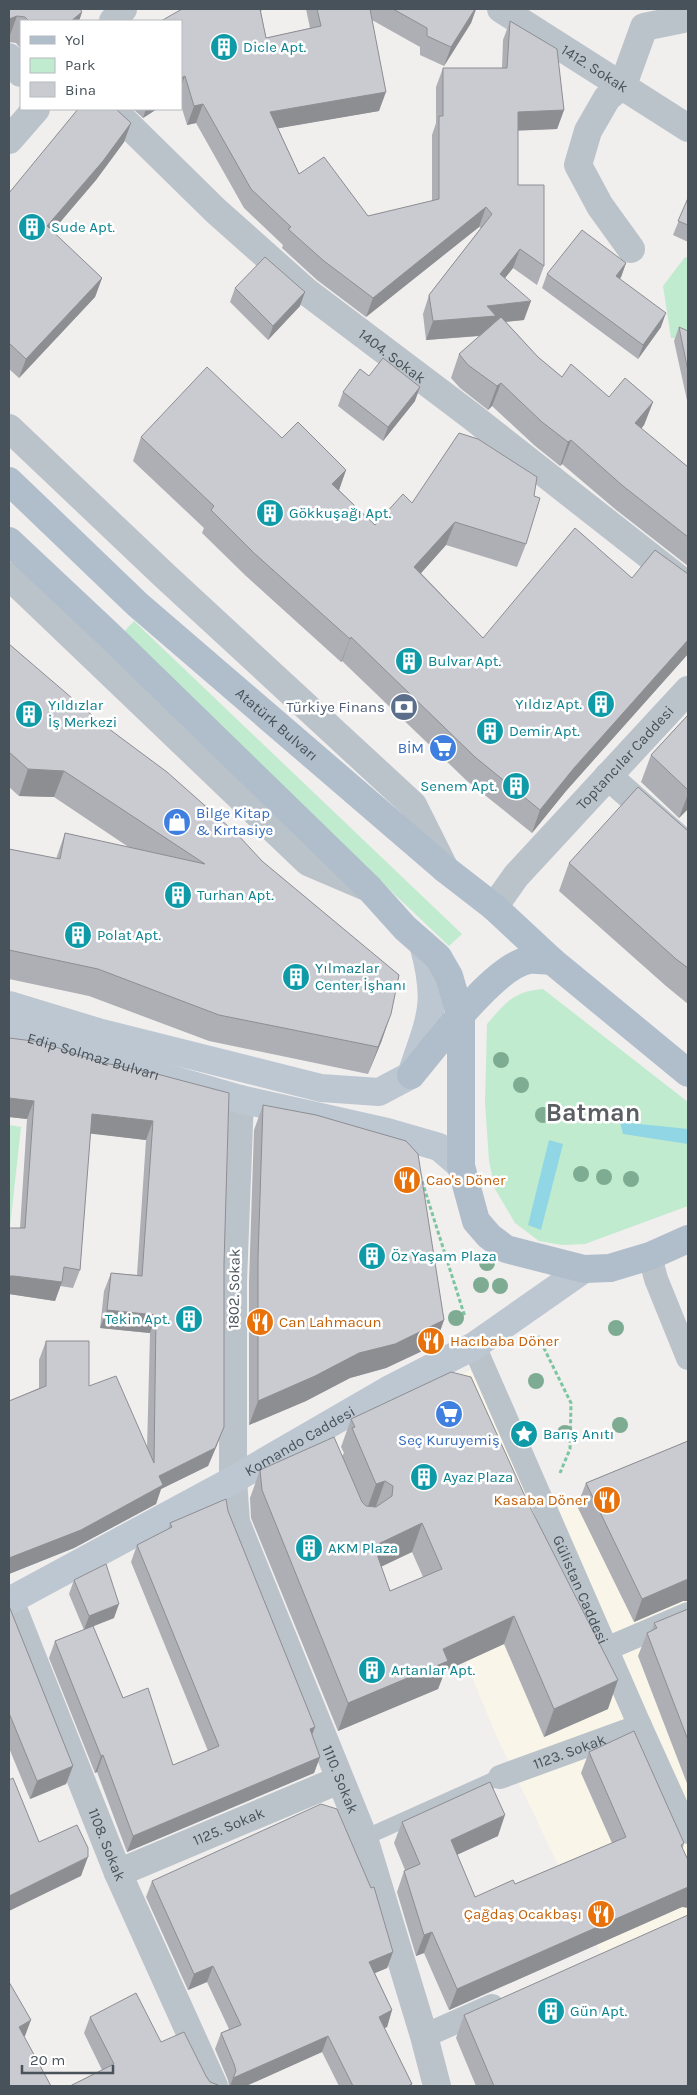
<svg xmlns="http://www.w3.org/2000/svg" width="697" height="2095" viewBox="0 0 697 2095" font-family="Karla,sans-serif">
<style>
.commercial{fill:#faf5e9}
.green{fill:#c0ebcf}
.water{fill:#90d6e5}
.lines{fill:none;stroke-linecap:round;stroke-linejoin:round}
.path{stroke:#7bc69f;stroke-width:3;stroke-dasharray:4 2.5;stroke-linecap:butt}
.service{stroke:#bbc3ca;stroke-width:16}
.pedestrian{stroke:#bbc3ca;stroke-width:24}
.minor{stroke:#bbc3ca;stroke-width:28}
.tertiary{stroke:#bbc3ca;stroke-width:28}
.secondary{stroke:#bdc7d1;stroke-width:28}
.primary{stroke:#b0becb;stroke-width:28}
.tree{fill:#7dac92}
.wall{fill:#adafb4;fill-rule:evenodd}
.shaded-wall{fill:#8d8e92}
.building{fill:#c9cbd1;stroke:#8d8e92;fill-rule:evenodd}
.labels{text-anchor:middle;stroke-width:5;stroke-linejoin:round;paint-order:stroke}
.culture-label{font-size:15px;fill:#0d838f;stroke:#fff;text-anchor:start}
.street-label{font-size:15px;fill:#48525a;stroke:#fff}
.service-label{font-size:15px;fill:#4e5e75;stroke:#fff;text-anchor:end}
.shop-label{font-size:15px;fill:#366cbe;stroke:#fff;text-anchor:end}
.food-label{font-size:15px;fill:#c56008;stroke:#fff;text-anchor:start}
.town-label{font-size:25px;font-weight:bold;fill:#5b5f63;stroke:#fff}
</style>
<rect width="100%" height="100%" fill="#f1eeee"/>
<polygon class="commercial" points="470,1370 558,1506 688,1446 688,2086 611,1975 496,1735 370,1430"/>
<g class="green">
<polygon points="685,257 688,258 688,338 671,338 663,286"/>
<polygon points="134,621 462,934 449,946 121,635"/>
<path d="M543,989L688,1102V1206L585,1244L562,1245L539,1241L515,1223L495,1189L489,1161L485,1102L487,1024C505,1003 514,991 543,989Z"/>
<polygon points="9,1125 21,1127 9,1236"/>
</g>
<g class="water">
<polygon points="620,1122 688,1129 688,1144 623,1134"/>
<polygon points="549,1140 563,1144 541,1230 528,1225"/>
</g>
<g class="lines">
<g class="path">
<polyline points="420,1175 465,1317"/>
<polyline points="538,1336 571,1403 570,1449 560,1473"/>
</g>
<polyline class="service" points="364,1838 500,1777"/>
<g class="pedestrian">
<polyline points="650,1256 656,1279 688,1358"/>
<path id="s1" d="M474,1346L640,1726L688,1832"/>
<polyline points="606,1649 688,1614"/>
<path id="s2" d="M500,1777L640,1726"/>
<polyline points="424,2036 492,2006"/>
</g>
<g class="minor">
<path id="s3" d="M501,9L688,128"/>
<polyline points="9,57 21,73"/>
<path id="s4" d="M112,109L216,211L307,292L470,415L688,586"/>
<polyline points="631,249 600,206 578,165 588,131 607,98 623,85 644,27 688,18"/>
<polyline points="608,776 688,847"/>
<path id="s5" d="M240,1099L233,1282V1480L236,1522L364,1838L424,2036L437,2086"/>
<path id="s6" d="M10,1601L118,1873L214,2086"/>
<path id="s7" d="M118,1873L339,1780"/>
</g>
<g class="tertiary">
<polyline points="113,21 123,9"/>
<polyline points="9,140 36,109"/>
<polyline points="9,428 165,576 413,805 445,869"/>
<polyline points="9,576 308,862 369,888"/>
<path id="s8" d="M494,907L516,876L688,690"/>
</g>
<g class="secondary">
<path d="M9,1005L98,1032L321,1088L379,1092L411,1075C430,1018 440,1005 423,944"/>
<path id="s9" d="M9,1032L240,1099L387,1132L439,1147L461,1166"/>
<path id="s10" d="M9,1601L233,1480L388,1390L474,1346L584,1269"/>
</g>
<g class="primary">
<path id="s11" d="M9,481L137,604L445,869L494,907L552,961L688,1073"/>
<polyline points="9,541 108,634 369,888 405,928 438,957 449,976 461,1017 461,1166 476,1221 489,1236 506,1249 584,1269 610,1268 650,1256 688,1239"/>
<path d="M411,1075C435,1047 494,966 529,960C536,959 545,961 552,961"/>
</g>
</g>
<g class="tree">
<circle cx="501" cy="1060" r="8"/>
<circle cx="521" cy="1085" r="8"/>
<circle cx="543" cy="1115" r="8"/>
<circle cx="581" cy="1174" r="8"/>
<circle cx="604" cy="1177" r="8"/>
<circle cx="631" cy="1179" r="8"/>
<circle cx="487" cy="1263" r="8"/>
<circle cx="481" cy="1285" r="8"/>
<circle cx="500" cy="1286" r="8"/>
<circle cx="456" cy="1318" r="8"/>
<circle cx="616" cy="1328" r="8"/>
<circle cx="536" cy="1381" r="8"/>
<circle cx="620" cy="1425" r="8"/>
<circle cx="565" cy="1433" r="8"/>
</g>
<g class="wall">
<polygon points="9,9 82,12 79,21 21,21 21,49 16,43 9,42"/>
<polygon points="182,9 262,9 261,12 266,38 310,28 306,9 476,9 471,23 444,66 420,55 420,47 372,20 379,111 278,128 299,174 368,216 432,201 432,135 436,123 436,87 443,68 502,68 503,40 510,21 564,110 557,129 518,130 518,185 544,266 537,285 513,268 505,278 524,320 506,322 538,357 562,377 609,397 653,402 644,425 641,429 688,467 688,566 615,509 562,464 560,466 534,445 492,406 488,410 460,388 451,378 459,354 480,336 426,340 423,314 429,295 481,228 479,227 366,317 317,280 282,248 283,245 244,208 196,123 187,125 181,105 181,21"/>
<polygon points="133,109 157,109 143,118"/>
<polygon points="131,123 124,142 96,180 52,231 102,278 95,297 19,378 9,369 9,193"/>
<polygon points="688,198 688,242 673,235"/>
<polygon points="626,263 621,277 620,279 661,327 638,359 542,288 547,274"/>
<polygon points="235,288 300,306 268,340 230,302"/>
<polygon points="679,327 688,331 688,405 674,341"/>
<polygon points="369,376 415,401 383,441 338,406 343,392"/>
<polygon points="141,437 282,438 346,470 339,490 375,525 412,503 526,544 517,567 446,545 421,573 483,638 632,578 688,574 688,654 566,791 532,833 466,780 342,661 341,662 246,576 202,533 204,528 133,461"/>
<polygon points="9,644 382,1040 368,1074 209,1041 89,996 9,979 9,849 56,859 65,833 130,848 54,797 19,796 9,787"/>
<polygon points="688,715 688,809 679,818 641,782 651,755"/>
<polygon points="688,831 688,1004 666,986 559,891 569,863"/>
<polygon points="9,1038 100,1062 157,1074 217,1445 208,1466 161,1489 156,1504 74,1548 9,1574 9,1401 39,1388 39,1360 46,1341 89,1386 147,1449 150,1333 100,1328 104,1291 111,1273 137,1275 146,1140 90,1133 80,1270 73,1288 60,1286 55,1301 9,1294 9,1228 20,1228 27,1119 9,1117"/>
<polygon points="263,1105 444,1320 435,1345 386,1368 350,1378 306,1401 249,1425 249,1282 254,1130"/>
<path d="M351,1419L608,1709L544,1737L504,1644L445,1671L438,1689L338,1731L251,1518L250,1498L260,1470L342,1456L344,1453L341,1447ZM412,1552L423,1577L390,1591L381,1566Z"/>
<polygon points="688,1441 688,1601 683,1601 634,1622 577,1506 586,1483"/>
<polygon points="228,1511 320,1757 314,1773 127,1852 97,1772 95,1773 49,1658 55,1641 84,1630 69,1594 74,1580 114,1618 93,1626 123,1698 173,1765 208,1751 131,1562 137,1545 168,1530 170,1523"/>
<polygon points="9,1606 73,1766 66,1784 30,1799 9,1748"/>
<polygon points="688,1609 688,1786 638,1656 647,1633 652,1630 654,1623"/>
<polygon points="589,1752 684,1843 683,1848 682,1907 449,2010 424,1953 416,1956 397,1892 404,1871 405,1870 394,1843 402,1822 498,1836 457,1855 475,1897 515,1884 612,1843 581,1773"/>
<polygon points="152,1881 393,1952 387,1968 375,1973 392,2010 387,2027 384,2028 412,2084 411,2086 339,2086 322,2052 246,2086 229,2086 228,2080 215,2049 221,2033 229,2029 207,1982 188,1990 146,1897"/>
<polygon points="464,2015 688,2086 476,2086 456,2038"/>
<polygon points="90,2017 161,2042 206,2076 210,2082 218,2085 217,2086 70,2086 102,2070 84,2033"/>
</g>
<g class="shaded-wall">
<polygon points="475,9 476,9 471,23 444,66 451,47"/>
<polygon points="82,12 79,21 71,21"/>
<polygon points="17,16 9,38 9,19"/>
<polygon points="185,76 181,86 181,78"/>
<polygon points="386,92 379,111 263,131 270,112"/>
<polygon points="203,104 196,123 187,125 194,106"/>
<polygon points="146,109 157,109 143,118"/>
<polygon points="564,110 557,129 511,131 518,112"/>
<polygon points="131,123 124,142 96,180 40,246 47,226"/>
<polygon points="486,207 479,227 366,317 373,298"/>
<polygon points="520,249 513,268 493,293 500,274"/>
<polygon points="626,263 621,277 611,290 616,276"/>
<polygon points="102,278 95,297 19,378 26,359"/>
<polygon points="305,292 300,306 268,340 273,326"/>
<polygon points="531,301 524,320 493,323 489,335 426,340 433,321 487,306"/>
<polygon points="666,313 661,327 638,359 643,345"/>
<polygon points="501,383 492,406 488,410 497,386"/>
<polygon points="420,387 415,401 383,441 388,427"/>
<polygon points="653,402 644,425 626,447 635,423"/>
<polygon points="571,440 562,464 560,466 568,442"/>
<polygon points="346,470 338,493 332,484"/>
<polygon points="455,522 446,545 406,590 414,567"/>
<polygon points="351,637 342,661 341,662 350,639"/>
<polygon points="688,640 688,654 566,791 532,833 540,810 574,768"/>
<polygon points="28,769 64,771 54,797 19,796"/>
<polygon points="688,794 688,809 679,818"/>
<polygon points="391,1014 382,1040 368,1074 378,1047"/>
<polygon points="9,1098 34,1101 27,1119 9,1117"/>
<polygon points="92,1114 153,1121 146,1140 85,1133"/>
<polygon points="9,1276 14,1276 62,1282 55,1301 9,1294"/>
<polygon points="107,1310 156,1315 150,1333 100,1328"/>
<polygon points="444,1320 435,1345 386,1368 350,1378 306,1401 249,1425 258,1401 359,1353"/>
<polygon points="224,1427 217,1445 208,1466 161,1489 156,1504 74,1548 9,1574 9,1558 159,1476"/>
<polygon points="385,1481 375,1509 366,1512 376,1484"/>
<polygon points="422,1523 412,1552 364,1575 374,1546"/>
<polygon points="688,1579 688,1601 683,1601 634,1622 642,1599"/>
<polygon points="119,1604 114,1618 84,1630 89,1616"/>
<polygon points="514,1616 504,1644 445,1671 438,1689 338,1731 348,1703 443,1649"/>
<polygon points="618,1680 608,1709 544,1737 554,1709"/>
<polygon points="315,1727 309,1743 310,1729"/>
<polygon points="103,1755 97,1772 95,1773 101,1756"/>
<polygon points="320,1757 314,1773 127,1852 133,1836"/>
<polygon points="73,1766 66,1784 30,1799 37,1781"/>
<polygon points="505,1815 498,1836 443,1861 451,1840"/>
<polygon points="88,1857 81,1876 9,1911 9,1896"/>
<polygon points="688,1887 688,1908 682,1907 449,2010 457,1989"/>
<polygon points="432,1932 424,1953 416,1956 424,1935"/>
<polygon points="393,1952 387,1968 363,1978 369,1962"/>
<polygon points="213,1966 207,1982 188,1990 194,1974"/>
<polygon points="392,2010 387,2027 373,2033 379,2017"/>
<polygon points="31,2020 25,2036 13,2043 19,2027"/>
<polygon points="328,2036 322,2052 246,2086 230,2086 233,2078"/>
</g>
<g class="building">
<polygon points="9,9 80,9 82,12 71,21 29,21 25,17 17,16 9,19"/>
<polygon points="182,9 260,9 266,38 321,26 317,9 370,9 386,92 270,112 299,174 324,157 368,216 439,199 439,116 443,116 443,68 507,68 510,21 557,49 564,110 518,112 518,185 544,185 544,266 520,249 500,274 531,301 487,306 496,316 433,321 429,295 492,214 486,207 373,298 324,261 288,229 291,227 251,189 203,104 194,106 185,76 181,78 181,21 161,21"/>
<polygon points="393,9 475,9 451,47 427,36 427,28"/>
<polygon points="78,109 116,109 131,123 103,161 47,226 102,278 26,359 9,343 9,193"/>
<polygon points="688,198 688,225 678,221"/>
<polygon points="582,230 626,263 616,276 666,313 643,345 547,274"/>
<polygon points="265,257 305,292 273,326 235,288"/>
<polygon points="501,317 538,357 562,377 571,364 609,397 625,378 653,402 635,423 688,467 688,537 623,486 571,440 568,442 542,422 501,383 497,386 468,365 459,354"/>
<polygon points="679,327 688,331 688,371"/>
<polygon points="383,358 420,387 388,427 343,392 360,369 369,376"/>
<polygon points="207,367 282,438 298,422 346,470 332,484 375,525 403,494 412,503 459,433 478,439 537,477 534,496 540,498 526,544 455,522 414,567 483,638 575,528 632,578 655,550 688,574 688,640 574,768 540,810 475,757 351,637 350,639 254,553 211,510 214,506 141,437"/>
<polygon points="9,644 101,723 167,772 238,835 262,861 399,975 391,1014 378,1047 219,1015 98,969 9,950 9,849 60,859 65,833 205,864 64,771 28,769 9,752"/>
<polygon points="688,715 688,790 651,755"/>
<polygon points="638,787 688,831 688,968 676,959 569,863"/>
<polygon points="9,1038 41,1042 100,1062 157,1074 229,1093 224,1264 224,1427 215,1448 159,1476 163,1485 81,1530 9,1558 9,1401 46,1386 46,1341 89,1341 89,1386 116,1376 154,1463 156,1315 107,1310 111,1273 142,1276 153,1121 92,1114 80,1270 64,1267 62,1282 14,1276 9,1276 9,1228 25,1228 34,1101 9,1098"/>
<polygon points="263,1105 316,1115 406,1141 418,1154 444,1320 395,1344 359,1353 315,1376 258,1401 258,1258"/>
<path d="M451,1372L471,1377L529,1505L618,1680L554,1709L514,1616L443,1649L448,1661L348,1703L262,1490L260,1470L334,1437L362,1502L366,1506L376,1507L392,1496L393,1486L385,1481L376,1484L352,1428L355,1427L351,1419ZM422,1523L442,1569L390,1591L374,1546Z"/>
<polygon points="688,1441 688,1579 642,1599 586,1483"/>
<polygon points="226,1499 228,1511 315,1727 310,1729 320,1757 133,1836 103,1755 101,1756 55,1641 93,1626 123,1698 148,1688 173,1765 219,1746 137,1545 172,1527 170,1523"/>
<polygon points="106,1564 119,1604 89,1616 74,1580"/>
<polygon points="9,1606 73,1766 37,1781 9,1713"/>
<polygon points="688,1609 688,1740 647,1633 657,1628 654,1623"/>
<polygon points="634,1731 684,1843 681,1845 688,1860 688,1887 457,1989 432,1932 424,1935 404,1871 420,1864 402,1822 490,1782 505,1815 451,1840 475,1897 513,1880 515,1884 626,1837 589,1752"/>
<polygon points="13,1778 39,1842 77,1825 88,1848 88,1857 9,1896 9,1780"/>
<polygon points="321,1804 337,1809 371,1888 374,1887 393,1952 369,1962 392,2010 379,2017 412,2084 408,2086 353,2086 328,2036 233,2078 236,2071 234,2064 221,2033 241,2025 213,1966 194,1974 152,1881"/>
<polygon points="688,1915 688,2086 494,2086 464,2015"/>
<polygon points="9,1982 31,2020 19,2027 51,2086 9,2086"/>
<polygon points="136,1993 161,2042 184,2032 206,2076 210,2082 218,2085 215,2086 70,2086 114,2064 90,2017"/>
</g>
<defs>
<g id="building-disc" transform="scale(1.4375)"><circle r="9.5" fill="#0f9aa8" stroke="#fff"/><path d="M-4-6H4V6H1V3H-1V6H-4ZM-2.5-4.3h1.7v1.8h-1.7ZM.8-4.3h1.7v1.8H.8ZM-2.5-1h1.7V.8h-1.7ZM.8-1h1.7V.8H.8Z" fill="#fff"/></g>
<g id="bank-disc" transform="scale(1.4375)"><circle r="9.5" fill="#5c6f8a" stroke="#fff"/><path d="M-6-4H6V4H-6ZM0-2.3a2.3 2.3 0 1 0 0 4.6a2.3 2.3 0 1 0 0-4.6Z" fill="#fff"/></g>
<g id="supermarket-disc" transform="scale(1.4375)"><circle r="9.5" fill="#3f7fe0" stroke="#fff"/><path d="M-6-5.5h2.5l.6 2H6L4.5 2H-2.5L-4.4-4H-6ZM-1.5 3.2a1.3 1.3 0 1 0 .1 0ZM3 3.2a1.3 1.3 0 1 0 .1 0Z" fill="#fff"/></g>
<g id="shop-disc" transform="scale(1.4375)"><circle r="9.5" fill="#3f7fe0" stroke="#fff"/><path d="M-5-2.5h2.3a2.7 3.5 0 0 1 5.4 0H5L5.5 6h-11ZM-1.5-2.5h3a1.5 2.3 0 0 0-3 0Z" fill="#fff"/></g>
<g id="restaurant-disc" transform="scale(1.4375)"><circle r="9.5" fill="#e8710a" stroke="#fff"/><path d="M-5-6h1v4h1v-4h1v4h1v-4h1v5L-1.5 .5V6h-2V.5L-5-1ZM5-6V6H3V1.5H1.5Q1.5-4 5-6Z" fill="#fff"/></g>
<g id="sight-disc" transform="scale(1.4375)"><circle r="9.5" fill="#0f9aa8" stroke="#fff"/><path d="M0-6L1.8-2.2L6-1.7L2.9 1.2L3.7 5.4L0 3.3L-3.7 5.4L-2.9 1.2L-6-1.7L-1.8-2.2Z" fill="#fff"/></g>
</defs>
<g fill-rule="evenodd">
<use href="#building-disc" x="224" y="47"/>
<use href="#building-disc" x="32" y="227"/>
<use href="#building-disc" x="270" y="513"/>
<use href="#building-disc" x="409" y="661"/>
<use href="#building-disc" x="601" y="704"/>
<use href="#bank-disc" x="404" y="707"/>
<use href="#building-disc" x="29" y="714"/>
<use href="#building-disc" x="490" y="731"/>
<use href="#supermarket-disc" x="443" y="748"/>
<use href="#building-disc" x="516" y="786"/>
<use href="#shop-disc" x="177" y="822"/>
<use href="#building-disc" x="178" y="895"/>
<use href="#building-disc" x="78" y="935"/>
<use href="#building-disc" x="296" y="977"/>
<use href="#restaurant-disc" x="407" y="1180"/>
<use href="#building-disc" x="372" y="1256"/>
<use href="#building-disc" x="189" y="1319"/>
<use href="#restaurant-disc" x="260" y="1322"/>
<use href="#restaurant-disc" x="431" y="1341"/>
<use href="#supermarket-disc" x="449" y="1414"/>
<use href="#sight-disc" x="524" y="1434"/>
<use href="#building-disc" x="424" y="1477"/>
<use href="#restaurant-disc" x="607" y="1500"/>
<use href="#building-disc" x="309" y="1548"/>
<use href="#building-disc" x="372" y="1670"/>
<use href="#restaurant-disc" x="601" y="1914"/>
<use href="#building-disc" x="551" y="2011"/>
</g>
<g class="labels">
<g class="culture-label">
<text x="243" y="52">Dicle Apt.</text>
<text x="51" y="232">Sude Apt.</text>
<text x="289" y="518">Gökkuşağı Apt.</text>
<text x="428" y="666">Bulvar Apt.</text>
<text x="582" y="709" text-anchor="end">Yıldız Apt.</text>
<text x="48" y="710">Yıldızlar<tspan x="48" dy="17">İş Merkezi</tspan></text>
<text x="509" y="736">Demir Apt.</text>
<text x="497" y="791" text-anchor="end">Senem Apt.</text>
<text x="197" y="900">Turhan Apt.</text>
<text x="97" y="940">Polat Apt.</text>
<text x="315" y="973">Yılmazlar<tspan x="315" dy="17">Center İşhanı</tspan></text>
<text x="391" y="1261">Öz Yaşam Plaza</text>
<text x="170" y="1324" text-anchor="end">Tekin Apt.</text>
<text x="543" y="1439">Barış Anıtı</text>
<text x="443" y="1482">Ayaz Plaza</text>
<text x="328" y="1553">AKM Plaza</text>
<text x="391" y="1675">Artanlar Apt.</text>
<text x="570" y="2016">Gün Apt.</text>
</g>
<g class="street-label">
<text dy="5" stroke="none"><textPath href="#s3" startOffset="111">1412. Sokak</textPath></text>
<text dy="5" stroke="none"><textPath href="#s4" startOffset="374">1404. Sokak</textPath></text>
<text dy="5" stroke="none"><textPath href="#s11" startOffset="362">Atatürk Bulvarı</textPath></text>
<text dy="5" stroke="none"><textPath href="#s8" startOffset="199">Toptancılar Caddesi</textPath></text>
<text dy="5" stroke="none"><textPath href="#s9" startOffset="88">Edip Solmaz Bulvarı</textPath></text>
<text transform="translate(234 1289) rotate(-89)" y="5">1802. Sokak</text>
<text dy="5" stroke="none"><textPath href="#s10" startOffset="332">Komando Caddesi</textPath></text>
<text dy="5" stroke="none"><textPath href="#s1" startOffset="266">Gülistan Caddesi</textPath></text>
<text dy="5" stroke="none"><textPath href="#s2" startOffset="74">1123. Sokak</textPath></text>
<text dy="5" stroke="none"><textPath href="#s5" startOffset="701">1110. Sokak</textPath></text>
<text dy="5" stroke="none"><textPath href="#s7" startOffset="120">1125. Sokak</textPath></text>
<text dy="5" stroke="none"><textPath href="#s6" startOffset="262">1108. Sokak</textPath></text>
</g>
<g class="service-label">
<text x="385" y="712">Türkiye Finans</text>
</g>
<g class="shop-label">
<text x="424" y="753">BİM</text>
<text x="196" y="818" text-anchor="start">Bilge Kitap<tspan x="196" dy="17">&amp; Kırtasiye</tspan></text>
<text x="449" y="1445" text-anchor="middle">Seç Kuruyemiş</text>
</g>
<g class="food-label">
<text x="426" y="1185">Cao's Döner</text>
<text x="279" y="1327">Can Lahmacun</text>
<text x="450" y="1346">Hacıbaba Döner</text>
<text x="588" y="1505" text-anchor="end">Kasaba Döner</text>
<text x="582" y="1919" text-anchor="end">Çağdaş Ocakbaşı</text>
</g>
<g class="town-label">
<text x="593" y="1121">Batman</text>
</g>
</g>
<rect width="697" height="2095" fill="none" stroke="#48525a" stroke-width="20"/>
<rect x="20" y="20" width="162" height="90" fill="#ffffff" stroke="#b6babd"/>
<rect x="30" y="36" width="25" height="8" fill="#b0becb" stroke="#b6babd"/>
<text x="65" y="45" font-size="15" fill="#48525a">Yol</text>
<rect x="30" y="58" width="25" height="15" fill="#c0ebcf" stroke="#b6babd"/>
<text x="65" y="70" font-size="15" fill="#48525a">Park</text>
<rect x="30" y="82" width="25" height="15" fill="#c9cbd1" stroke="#b6babd"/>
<text x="65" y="95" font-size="15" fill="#48525a">Bina</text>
<path d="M22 2065v8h91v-8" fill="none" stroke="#48525a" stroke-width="2.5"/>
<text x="30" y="2065" font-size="15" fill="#48525a" stroke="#ffffff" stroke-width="4" paint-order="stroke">20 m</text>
</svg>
